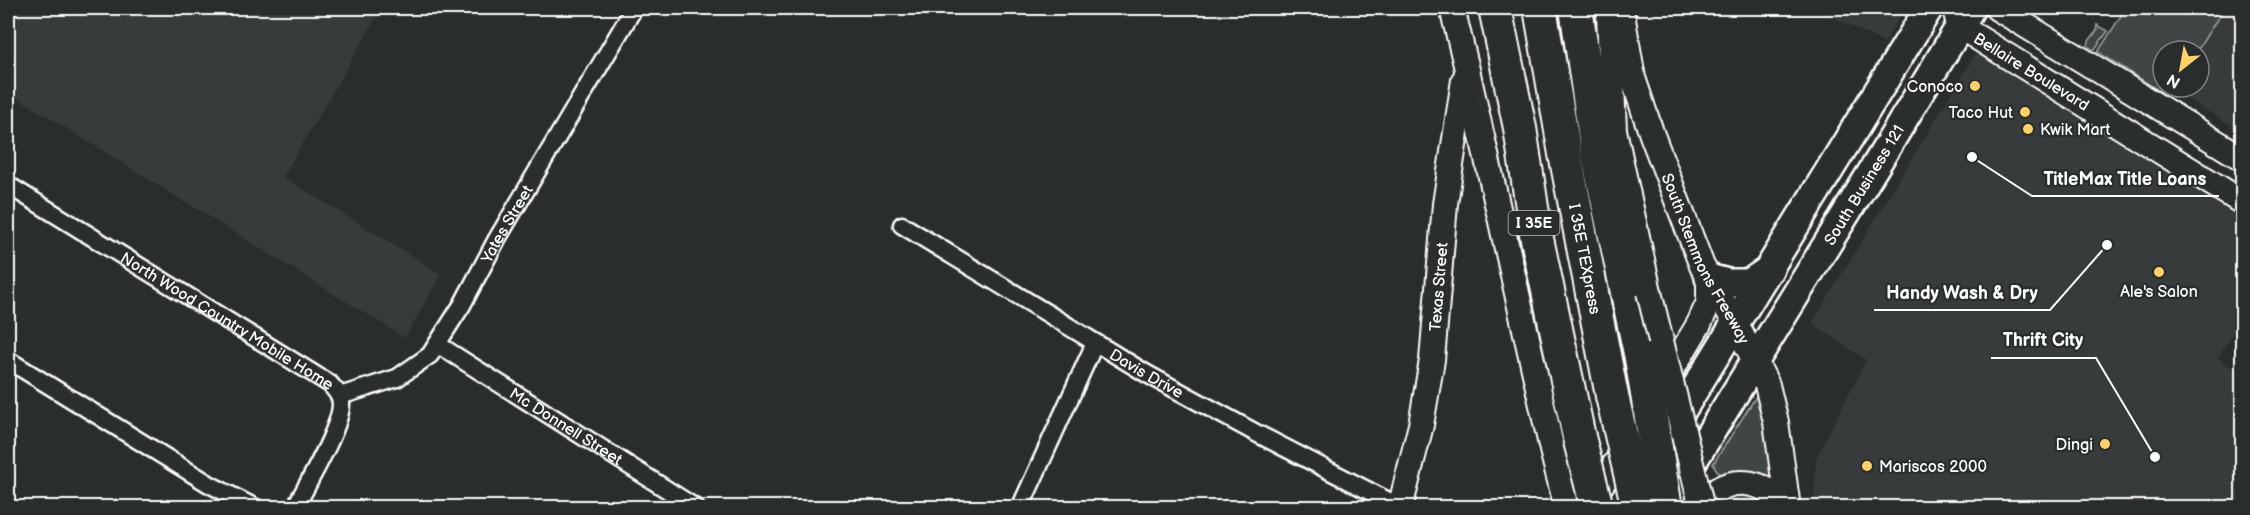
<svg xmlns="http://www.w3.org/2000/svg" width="2250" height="515" viewBox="0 0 2250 515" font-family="'Balsamiq Sans',sans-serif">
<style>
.built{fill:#373a3b}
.green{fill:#414445;stroke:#a0a2a2;stroke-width:1.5}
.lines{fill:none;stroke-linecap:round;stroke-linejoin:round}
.minor-casing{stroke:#fff;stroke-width:21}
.secondary-casing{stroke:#fff;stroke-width:28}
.primary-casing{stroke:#fff;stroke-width:32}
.motorway-casing{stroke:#fff;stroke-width:36}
.minor{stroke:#2a2d2e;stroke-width:16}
.secondary{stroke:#2a2d2e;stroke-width:24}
.primary{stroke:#2a2d2e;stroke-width:27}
.motorway{stroke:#2a2d2e;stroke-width:32}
.secondary-bridge-casing{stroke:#fff;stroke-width:28;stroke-linecap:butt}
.motorway-bridge-casing{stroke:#fff;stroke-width:36;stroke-linecap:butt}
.secondary-bridge{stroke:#2a2d2e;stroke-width:24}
.motorway-bridge{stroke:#2a2d2e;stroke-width:32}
.poi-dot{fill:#ffd166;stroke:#2a2d2e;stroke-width:2}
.labels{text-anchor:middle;stroke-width:4.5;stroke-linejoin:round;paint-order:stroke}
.shield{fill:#2a2d2e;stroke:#bfc0c0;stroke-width:1.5}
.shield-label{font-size:15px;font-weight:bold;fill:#fff}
.street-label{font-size:16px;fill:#fff;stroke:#2a2d2e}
.poi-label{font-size:16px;fill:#fff;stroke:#2a2d2e;text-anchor:end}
.leader{fill:none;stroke:#fff;stroke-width:2}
.callout-dot{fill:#fff;stroke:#2a2d2e;stroke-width:2}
.callout-label{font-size:18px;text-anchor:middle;font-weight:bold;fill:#fff;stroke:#2a2d2e;stroke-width:4.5;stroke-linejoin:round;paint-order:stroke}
</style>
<rect width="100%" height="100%" fill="#2a2d2e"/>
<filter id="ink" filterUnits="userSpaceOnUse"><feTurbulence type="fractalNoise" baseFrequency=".0167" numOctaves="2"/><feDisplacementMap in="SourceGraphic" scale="12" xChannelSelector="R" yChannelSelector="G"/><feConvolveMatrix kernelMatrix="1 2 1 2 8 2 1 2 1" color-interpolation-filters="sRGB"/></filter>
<g filter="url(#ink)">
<g class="built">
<polygon points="8,8 382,8 283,177 441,274 405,338 8,92"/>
<polygon points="1815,8 1905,8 1884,43"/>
<polygon points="2221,8 2242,8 2242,132 2172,90 2173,87 2199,87 2199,51 2195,51"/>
<polygon points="1976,53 2242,219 2242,318 2218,358 2242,374 2242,507 1814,507 1816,458 1866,360 1812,323"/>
</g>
<g class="green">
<polygon points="2126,8 2224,8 2197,51 2163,51 2163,87 2176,87 2166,95 2098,52"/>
<polygon points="2097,25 2108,31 2094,50 2088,46 2089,41 2098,29"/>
<path d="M1757,395L1770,448V477C1751,470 1740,469 1721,477L1713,464Z"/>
<polygon points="1753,489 1775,507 1718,507 1717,504 1732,491"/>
</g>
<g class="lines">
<g class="minor-casing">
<g id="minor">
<path id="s1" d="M8,185L330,384C335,390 341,395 341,404C341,428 307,484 295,508"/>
<path id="s2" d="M902,225L1147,374L1256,433L1400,507"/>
<path id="s3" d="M437,344L696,508"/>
<polyline points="8,360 209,484 256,508"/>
<path id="s4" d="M340,396L397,378L430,355L462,305L497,239L634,8"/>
<polyline points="1020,508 1095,343"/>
</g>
</g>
<g class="secondary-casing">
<g id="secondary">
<polyline points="1452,8 1466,65 1552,450 1567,508"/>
<path id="s5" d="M1621,8L1633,78L1652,135L1702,266L1736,324L1767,385L1776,422L1788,508"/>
<path id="s6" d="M1955,8L1959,26L2242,202"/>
<polyline points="1997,8 2242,158"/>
<polyline points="1609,14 1614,130 1649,292"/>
<polyline points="1588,505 1621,455 1699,324 1709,302 1709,278"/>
<path id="s7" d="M1400,508L1421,425L1432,360L1445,204L1464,80"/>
<path d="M1702,508C1704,504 1707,499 1710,496C1732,474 1770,481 1783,508"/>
</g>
</g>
<g class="primary-casing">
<g id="primary">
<polyline points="1709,278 1728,283 1749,283 1770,269"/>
<polyline points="1668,433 1929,8"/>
<path id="s8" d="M1664,508L1876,165L1971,8"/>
</g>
</g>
<g class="motorway-casing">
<g id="motorway">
<polyline points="1495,8 1520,128 1536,234 1579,437"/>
<path id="s9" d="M1540,8L1565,154L1612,396"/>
<polyline points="1576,8 1597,152 1641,358"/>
</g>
</g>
<use href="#minor" class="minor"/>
<use href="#secondary" class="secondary"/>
<use href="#primary" class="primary"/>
<use href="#motorway" class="motorway"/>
<g class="secondary-bridge-casing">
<polyline id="secondary-bridge" points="1649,292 1702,508"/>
</g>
<g class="motorway-bridge-casing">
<g id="motorway-bridge">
<polyline points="1641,358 1666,508"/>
<polyline points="1612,396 1638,508"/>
<polyline points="1579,437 1597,508"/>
</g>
</g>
<use href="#secondary-bridge" class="secondary-bridge"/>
<use href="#motorway-bridge" class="motorway-bridge"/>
</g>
</g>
<g class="poi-dot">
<circle cx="1975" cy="86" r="6"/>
<circle cx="2025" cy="112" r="6"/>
<circle cx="2028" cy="129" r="6"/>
<circle cx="2159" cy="272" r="6"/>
<circle cx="2105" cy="444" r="6"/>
<circle cx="1867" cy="466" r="6"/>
</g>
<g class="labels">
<rect class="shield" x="1508.5" y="211" width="51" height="24" rx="4.5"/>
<g class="shield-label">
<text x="1534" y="228">I 35E</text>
</g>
<g class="street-label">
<text dy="6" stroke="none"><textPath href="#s6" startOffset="104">Bellaire Boulevard</textPath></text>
<text dy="6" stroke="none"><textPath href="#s8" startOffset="380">South Business 121</textPath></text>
<text dy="6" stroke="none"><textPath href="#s4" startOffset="252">Yates Street</textPath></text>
<text dy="6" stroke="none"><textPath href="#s5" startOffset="266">South Stemmons Freeway</textPath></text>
<text dy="6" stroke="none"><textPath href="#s9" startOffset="255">I 35E TEXpress</textPath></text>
<text dy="6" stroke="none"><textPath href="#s7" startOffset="225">Texas Street</textPath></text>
<text dy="6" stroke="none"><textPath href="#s1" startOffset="258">North Wood Country Mobile Home</textPath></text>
<text dy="6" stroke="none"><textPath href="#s2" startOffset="286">Davis Drive</textPath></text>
<text dy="6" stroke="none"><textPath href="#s3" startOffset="153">Mc Donnell Street</textPath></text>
</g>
<g class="poi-label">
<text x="1963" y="92">Conoco</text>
<text x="2013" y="118">Taco Hut</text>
<text x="2040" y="135" text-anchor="start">Kwik Mart</text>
<text x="2159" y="297" text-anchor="middle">Ale's Salon</text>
<text x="2093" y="450">Dingi</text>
<text x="1879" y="472" text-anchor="start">Mariscos 2000</text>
</g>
</g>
<path class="leader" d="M1972 157L2032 196H2219M2107 245L2050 310H1874M2155 457L2096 358H1991"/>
<g class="callout-dot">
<circle cx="1972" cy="157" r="6"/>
<circle cx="2107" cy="245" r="6"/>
<circle cx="2155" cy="457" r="6"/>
</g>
<g class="callout-label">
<text x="2125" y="185">TitleMax Title Loans</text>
<text x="1962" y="299">Handy Wash &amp; Dry</text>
<text x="2043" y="346">Thrift City</text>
</g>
<rect width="2250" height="515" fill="none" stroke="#2a2d2e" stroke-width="30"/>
<rect x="15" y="15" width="2220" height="485" fill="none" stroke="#fff" stroke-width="2" filter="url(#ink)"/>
<g transform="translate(2181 69) rotate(211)"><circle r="28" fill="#2a2d2e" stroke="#7f8182" stroke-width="1.5"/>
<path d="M0-4.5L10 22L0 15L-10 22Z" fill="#ffd166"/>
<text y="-9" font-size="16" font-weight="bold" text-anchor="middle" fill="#ffffff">N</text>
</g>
</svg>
